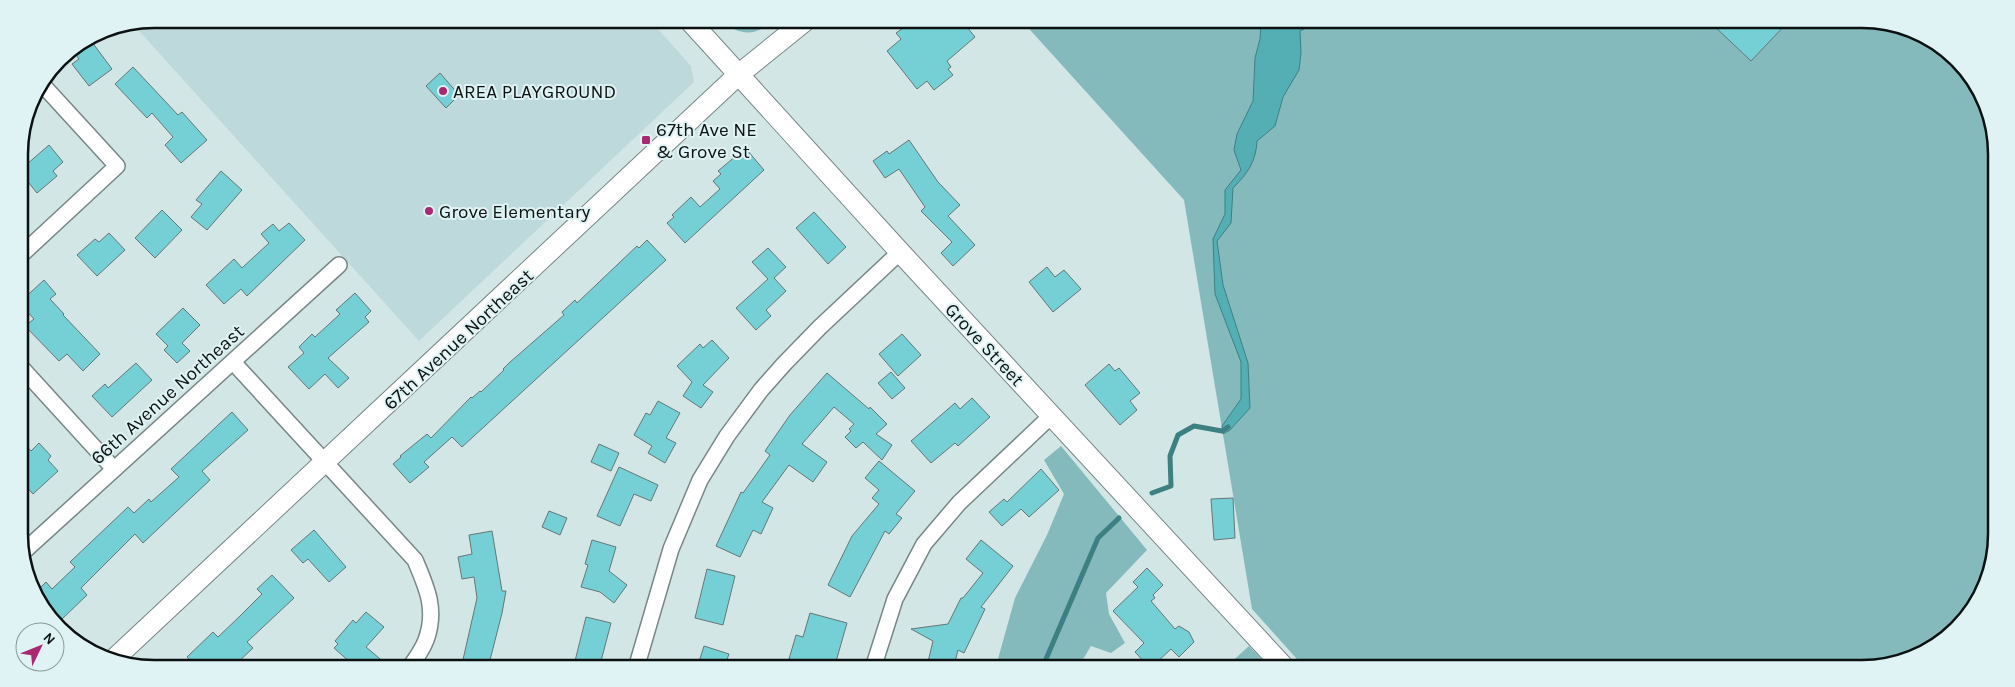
<svg xmlns="http://www.w3.org/2000/svg" width="2015" height="687" viewBox="0 0 2015 687" font-family="Karla,sans-serif">
<style>
.built{fill:#bed9db}
.green{fill:#85babc}
.water{fill:#53afb4;stroke:#3d8083}
.lines{fill:none;stroke-linecap:round;stroke-linejoin:round}
.stream{stroke:#3d8083;stroke-width:5}
.building{fill:#75d0d5;stroke:#667677}
.street-casing{stroke:#778788;stroke-width:18}
.secondary-casing{stroke:#778788;stroke-width:22}
.street{stroke:#fff;stroke-width:15}
.secondary{stroke:#fff;stroke-width:20}
.poi-dot{fill:#aa2873;stroke:#e0f3f4;stroke-width:2}
.labels{text-anchor:middle;stroke-width:4;stroke-linejoin:round;paint-order:stroke}
.poi-label{font-size:19px;fill:#0b1111;stroke:#e0f3f4;text-anchor:start}
.street-label{font-size:19px;fill:#0b1111;stroke:#e0f3f4}
.rim{fill:none;stroke:#0b1111;stroke-width:2.5}
</style>
<rect width="100%" height="100%" fill="#d3e6e6"/>
<polygon class="built" points="154,19 650,20 691,66 694,82 419,341 132,23"/>
<g class="green">
<path d="M721,20H774C756,36 740,37 721,20Z"/>
<polygon points="1022,21 1896,23 1963,65 1994,128 1992,568 1974,608 1944,640 1870,668 1304,667 1252,609 1184,200"/>
<polygon points="1061,446 1147,550 1106,593 1109,614 1125,643 1111,653 1091,646 1079,666 996,666 1015,598 1047,535 1064,494 1044,460"/>
<polygon points="1249,646 1268,666 1227,666"/>
</g>
<path class="water" d="M1261,22H1318L1300,31L1301,53L1299,70L1283,97L1275,126L1257,141C1256,162 1247,174 1233,188L1231,223L1217,241L1223,285L1248,363L1250,408L1230,430L1223,434L1222,426L1241,399V362L1215,294L1213,239L1225,214V190L1241,170L1234,150L1237,134L1253,101L1255,58L1260,39Z"/>
<g class="lines">
<g class="stream">
<polyline points="1152,493 1171,486 1170,456 1178,435 1194,426 1222,431 1228,427"/>
<polyline points="1043,666 1098,538 1119,518"/>
</g>
</g>
<g class="building">
<polygon points="923,21 962,21 975,37 947,61 951,67 948,69 953,75 934,90 927,81 917,89 887,51 901,39 896,33 910,23 914,28"/>
<polygon points="1711,23 1787,23 1751,61"/>
<polygon points="89,38 112,69 89,86 72,64 79,59 72,49"/>
<polygon points="133,67 178,115 182,112 207,140 181,163 165,145 173,137 152,113 147,118 115,84"/>
<polygon points="440,73 459,95 446,108 426,86"/>
<polygon points="909,140 938,182 960,205 948,216 975,245 953,266 941,253 952,242 921,211 925,207 899,169 885,178 873,161 887,151 889,154"/>
<polygon points="49,145 63,162 53,171 57,176 37,193 19,171"/>
<polygon points="747,150 764,170 685,243 667,223 674,217 672,215 691,197 700,207 720,189 713,181 721,174 718,171 737,155 739,157"/>
<polygon points="221,171 242,190 207,230 191,217 202,204 196,200"/>
<polygon points="162,210 182,230 155,258 135,238"/>
<polygon points="814,212 846,247 828,264 796,228"/>
<polygon points="289,223 305,240 247,296 241,289 224,304 206,285 234,259 242,268 269,243 261,234 273,224 279,231"/>
<polygon points="109,233 125,250 97,276 77,255 95,239 99,242"/>
<polygon points="647,240 666,260 462,447 452,437 424,462 429,467 410,483 393,464 401,457 400,456 427,434 431,438 471,397 472,398 480,391 481,392 504,370 503,369 509,363 564,315 562,312 575,300 577,303 637,246 639,248"/>
<polygon points="768,248 786,267 774,278 786,291 766,310 771,316 756,330 736,308 768,279 752,262"/>
<polygon points="1047,267 1055,277 1064,270 1081,289 1053,312 1029,282"/>
<polygon points="44,280 56,294 50,299 64,314 63,315 100,354 83,371 67,354 59,361 25,326 34,319 20,304 20,302"/>
<polygon points="355,293 371,311 365,317 369,322 328,358 349,378 338,388 325,374 309,389 288,367 304,353 299,347 312,334 315,337 340,314 336,310"/>
<polygon points="183,308 200,325 182,343 190,351 177,363 164,350 168,346 156,334"/>
<polygon points="902,334 921,355 898,376 879,354"/>
<polygon points="712,340 729,358 703,385 713,392 701,408 683,396 692,382 677,366 700,344 703,348"/>
<polygon points="136,363 152,380 112,417 92,396 105,384 108,388"/>
<polygon points="1109,364 1115,371 1119,368 1140,393 1130,401 1137,410 1120,425 1085,385"/>
<polygon points="891,372 905,388 892,399 878,383"/>
<polygon points="827,373 869,409 870,407 887,424 876,434 892,445 882,460 863,442 856,448 845,437 851,431 849,429 854,424 834,407 802,444 827,462 813,482 789,465 762,502 773,508 761,534 753,530 740,557 716,546 741,492 743,493 770,455 765,451 790,415"/>
<polygon points="972,398 990,417 958,446 955,443 931,463 911,441 955,403 960,409"/>
<polygon points="658,401 680,413 666,438 676,443 665,463 648,453 652,446 634,435 646,413 650,415"/>
<polygon points="232,412 248,430 202,471 210,480 143,543 135,534 81,588 87,595 61,620 51,609 48,612 37,591 46,582 52,589 75,567 70,562 128,507 134,513 149,499 151,502 179,477 171,469"/>
<polygon points="21,440 31,451 39,443 51,456 48,460 58,471 33,494 21,481 21,474 27,468 21,462"/>
<polygon points="599,444 619,453 611,471 591,462"/>
<polygon points="879,461 915,491 896,514 902,518 889,534 885,531 850,597 828,585 852,536 879,504 872,498 879,490 865,478"/>
<polygon points="619,467 658,485 651,501 634,494 620,526 597,516"/>
<polygon points="1041,469 1059,490 1029,517 1021,509 1002,526 989,512 1004,499 1007,502"/>
<polygon points="1233,498 1235,538 1214,540 1211,499"/>
<polygon points="549,511 567,518 560,535 542,527"/>
<polygon points="314,530 346,567 329,582 308,559 303,563 291,550"/>
<polygon points="492,531 502,591 506,591 502,613 489,664 462,664 477,598 474,577 462,579 458,557 472,554 469,535"/>
<polygon points="592,540 616,547 609,571 627,585 614,603 600,592 581,587 588,565 585,564"/>
<polygon points="981,540 1013,566 981,607 985,609 964,653 958,650 954,666 927,666 933,641 911,629 948,624 961,598 963,598 983,573 966,559"/>
<polygon points="1147,568 1163,585 1153,595 1155,598 1151,601 1175,629 1179,626 1189,632 1194,642 1179,657 1171,649 1153,666 1148,666 1135,652 1144,643 1113,611 1138,587 1133,582"/>
<polygon points="707,569 735,576 723,625 695,618"/>
<polygon points="272,575 294,598 247,642 253,648 236,664 194,664 187,657 213,632 218,637 240,616 262,594 257,589"/>
<polygon points="366,612 384,627 366,647 386,664 352,664 334,648 338,644 335,641 353,620 356,623"/>
<polygon points="810,613 847,623 835,665 811,665 789,659 796,635 803,637"/>
<polygon points="586,617 611,623 600,665 574,665"/>
<polygon points="704,646 729,654 725,665 698,665"/>
</g>
<g class="lines">
<g class="street-casing">
<g id="street">
<polyline points="20,256 117,166 41,83"/>
<path d="M233,362L415,560C427,588 437,610 426,640C423,648 417,657 412,664"/>
<polyline points="20,366 114,469"/>
<polyline points="21,554 339,265"/>
<polyline points="637,665 671,549 700,480 727,436 761,390 784,364 820,327 900,252"/>
<polyline points="874,665 895,599 924,544 959,503 1051,416"/>
</g>
</g>
<g class="secondary-casing">
<g id="secondary">
<polyline points="689,20 900,252 1284,667"/>
<polyline points="113,660 738,75 805,21"/>
</g>
</g>
<use href="#street" class="street"/>
<use href="#secondary" class="secondary"/>
</g>
<g class="poi-dot">
<circle cx="443" cy="91" r="5"/>
<rect x="641" y="135" width="10" height="10" rx="2.5"/>
<circle cx="429" cy="211" r="5"/>
</g>
<g class="labels">
<g class="poi-label">
<text x="453" y="98">AREA PLAYGROUND</text>
<text x="656" y="136">67th Ave NE<tspan x="656" dy="22">&amp; Grove St</tspan></text>
<text x="439" y="218">Grove Elementary</text>
</g>
<g class="street-label">
<text transform="translate(458 339) rotate(-43)" y="7">67th Avenue Northeast</text>
<text transform="translate(985 344) rotate(47)" y="7">Grove Street</text>
<text transform="translate(167 394) rotate(-42)" y="7">66th Avenue Northeast</text>
</g>
</g>
<path d="M0 0H2015V687H0ZM154 28H1862A126 126 0 0 1 1988 154V534A126 126 0 0 1 1862 660H154A126 126 0 0 1 28 534V154A126 126 0 0 1 154 28Z" fill="#e0f3f4" fill-rule="evenodd"/>
<path class="rim" d="M154 28H1862A126 126 0 0 1 1988 154V534A126 126 0 0 1 1862 660H154A126 126 0 0 1 28 534V154A126 126 0 0 1 154 28Z"/>
<g transform="translate(40 647) rotate(47)"><circle r="24" fill="#e0f3f4" stroke="#8b9999"/>
<path d="M0-4L9 19L0 12L-9 19Z" fill="#aa2873"/>
<text y="-8" font-size="14" font-weight="bold" text-anchor="middle" fill="#0b1111">N</text>
</g>
</svg>
